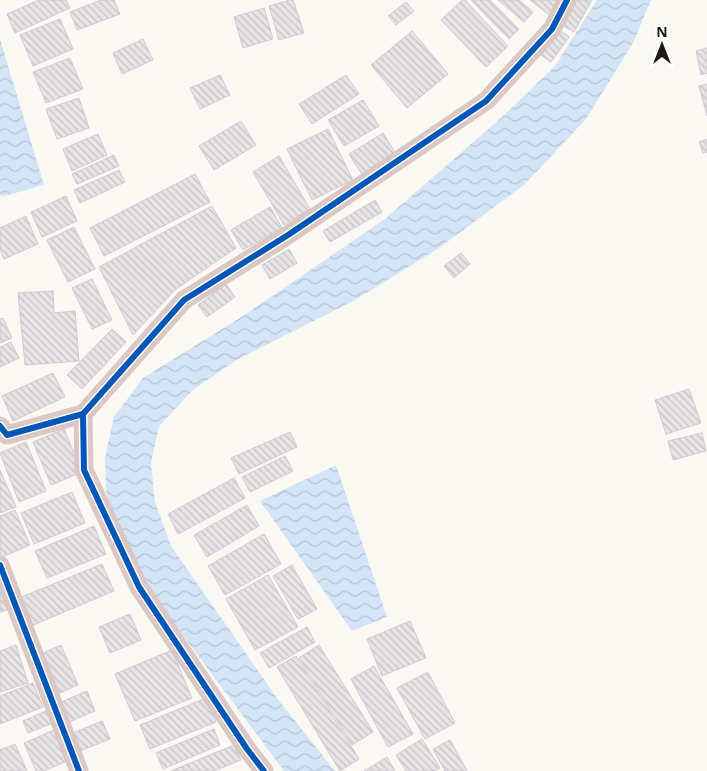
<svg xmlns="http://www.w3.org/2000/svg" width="707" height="771" viewBox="0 0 707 771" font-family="'Open Sans',sans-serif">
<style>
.water{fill:url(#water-waves)}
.building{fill:url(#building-back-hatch);stroke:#cfccce}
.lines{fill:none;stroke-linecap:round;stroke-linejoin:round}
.street{stroke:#dbc7c5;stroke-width:19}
.cycleway-casing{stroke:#fff;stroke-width:9}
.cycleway{stroke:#0057b8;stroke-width:6}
</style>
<defs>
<pattern id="water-waves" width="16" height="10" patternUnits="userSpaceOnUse" patternTransform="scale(1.25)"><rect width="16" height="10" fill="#d4e4f7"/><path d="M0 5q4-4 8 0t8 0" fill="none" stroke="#b5c3d3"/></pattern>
<pattern id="building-back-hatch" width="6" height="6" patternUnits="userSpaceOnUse" patternTransform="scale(1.25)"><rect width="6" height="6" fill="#e7e3e6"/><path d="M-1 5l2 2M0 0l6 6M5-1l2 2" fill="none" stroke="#c6c2c4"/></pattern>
</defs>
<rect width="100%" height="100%" fill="#faf8f2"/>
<g class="water">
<polygon points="597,0 651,0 633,43 586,119 525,184 439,248 357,299 238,359 193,390 159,426 151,463 155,502 171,546 277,698 335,771 284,771 167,614 134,561 116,522 106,492 105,457 114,417 143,378 243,316 385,219 502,117 555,66"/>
<polygon points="0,39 44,185 1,197 0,192"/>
<polygon points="336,465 387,617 352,631 260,501"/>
</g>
<g class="building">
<polygon points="39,0 66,0 70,8 15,33 7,14"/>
<polygon points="101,0 114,0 120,14 77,30 70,12"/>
<polygon points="290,0 293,0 304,33 279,40 269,6"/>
<polygon points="462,0 465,0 508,46 486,67 441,20"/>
<polygon points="471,0 490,0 519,29 509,39"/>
<polygon points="498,0 519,0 533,12 524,22"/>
<polygon points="530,0 558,0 548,14"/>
<polygon points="570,0 592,0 574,32 557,22"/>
<polygon points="406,2 414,11 396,25 388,16"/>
<polygon points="264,8 273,39 243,48 234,17"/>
<polygon points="60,19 73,49 33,66 20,35"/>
<polygon points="555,27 569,37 551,62 538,53"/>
<polygon points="412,31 448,74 407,108 371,65"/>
<polygon points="143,39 153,60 122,74 113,53"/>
<polygon points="707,48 707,73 701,75 696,51"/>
<polygon points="70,58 83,89 46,103 33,72"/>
<polygon points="220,75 230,95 200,109 190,88"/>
<polygon points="346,75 359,94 312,124 299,104"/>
<polygon points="707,84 707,116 699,86"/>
<polygon points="79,98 89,128 57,139 46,109"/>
<polygon points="363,100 379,126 344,146 328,120"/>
<polygon points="241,121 256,145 214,170 199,146"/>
<polygon points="328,129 353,180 312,200 287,149"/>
<polygon points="383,133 396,154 363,176 349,154"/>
<polygon points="98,134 107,155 72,171 63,149"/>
<polygon points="707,139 707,152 703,153 699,142"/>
<polygon points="114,155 119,166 77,184 72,174"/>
<polygon points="279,156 310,209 284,225 253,172"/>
<polygon points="119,170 125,182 80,203 74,190"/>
<polygon points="195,174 210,202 104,256 90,228"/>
<polygon points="66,196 77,221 42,237 31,212"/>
<polygon points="375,200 382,212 330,242 323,231"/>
<polygon points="212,206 236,248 176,289 133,335 99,267"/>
<polygon points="270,207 282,228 243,250 231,230"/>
<polygon points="26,216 38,244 4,259 0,249 0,228"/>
<polygon points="74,227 95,269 68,282 47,240"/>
<polygon points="289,249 297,263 270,279 262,265"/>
<polygon points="461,253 470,264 454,278 444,266"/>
<polygon points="92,279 112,320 92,329 72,288"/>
<polygon points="226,284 235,297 207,317 198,305"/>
<polygon points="53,291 54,313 75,311 79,361 25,365 18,293"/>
<polygon points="3,318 12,338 0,343 0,319"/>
<polygon points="112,329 126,342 82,389 67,375"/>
<polygon points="11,342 19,358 0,367 0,347"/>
<polygon points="53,373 65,397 13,421 2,396"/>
<polygon points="689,389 701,423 666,434 655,400"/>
<polygon points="64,429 82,472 51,485 33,442"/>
<polygon points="290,432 297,447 239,474 231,458"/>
<polygon points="702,433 706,451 673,460 668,441"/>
<polygon points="26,442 46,491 19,502 0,453"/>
<polygon points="285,456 293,471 250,492 242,477"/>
<polygon points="0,470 16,507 0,513"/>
<polygon points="234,478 245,498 178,534 168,514"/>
<polygon points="72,492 85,523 34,544 21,513"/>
<polygon points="247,505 259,526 207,557 194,535"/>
<polygon points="15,510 30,545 2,557 0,552 0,516"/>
<polygon points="94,526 106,554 47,578 35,551"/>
<polygon points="264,534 281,564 225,595 208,566"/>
<polygon points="102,564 114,591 31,626 19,598"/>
<polygon points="292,565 317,609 298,619 273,576"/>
<polygon points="268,575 298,627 255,650 226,599"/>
<polygon points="0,591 7,610 0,612"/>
<polygon points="130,614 141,640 110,653 99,627"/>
<polygon points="410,621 426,658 382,676 367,639"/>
<polygon points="307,627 315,642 269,668 260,653"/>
<polygon points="16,645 28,683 0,692 0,651"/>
<polygon points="61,645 78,685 60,693 43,653"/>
<polygon points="319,645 373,732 352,745 299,658"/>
<polygon points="172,650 192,698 135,721 115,674"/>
<polygon points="296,656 359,759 340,771 277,667"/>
<polygon points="374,666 413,734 388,747 351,679"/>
<polygon points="428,672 455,723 425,739 397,688"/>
<polygon points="33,683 43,707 0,724 0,696"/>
<polygon points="87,691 95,711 69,722 61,702"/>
<polygon points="206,698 216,722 150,749 140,725"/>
<polygon points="48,710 53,723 28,733 23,721"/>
<polygon points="102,721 110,739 80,751 73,733"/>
<polygon points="214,729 220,745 163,769 156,753"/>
<polygon points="54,730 67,761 44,771 36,771 24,743"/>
<polygon points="422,739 440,768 435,771 406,771 396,755"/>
<polygon points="450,740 467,771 445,771 433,749"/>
<polygon points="15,744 27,771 0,771 0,750"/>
<polygon points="234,745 241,760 214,771 171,771"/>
<polygon points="387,757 395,771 364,771"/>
</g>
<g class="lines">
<g class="street">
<polyline points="83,414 84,470 139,587 247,749 264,771"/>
<polyline points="0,426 7,435 83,414 184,300 288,235 486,101 552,29 567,0"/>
<polyline points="0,565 79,771"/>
</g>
<g class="cycleway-casing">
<g id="cycleway">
<polyline points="83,414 84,470 139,587 247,749 264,771"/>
<polyline points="0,426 7,435 83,414 184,300 288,235 486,101 552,29 567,0"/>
<polyline points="0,565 79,771"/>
</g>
</g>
<use href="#cycleway" class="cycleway"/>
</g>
<g transform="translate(662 45)" stroke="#ffffff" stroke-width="4" paint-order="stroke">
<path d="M0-4L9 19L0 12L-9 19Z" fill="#1c190e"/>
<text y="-8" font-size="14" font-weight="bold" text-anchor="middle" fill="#1c190e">N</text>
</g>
</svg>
